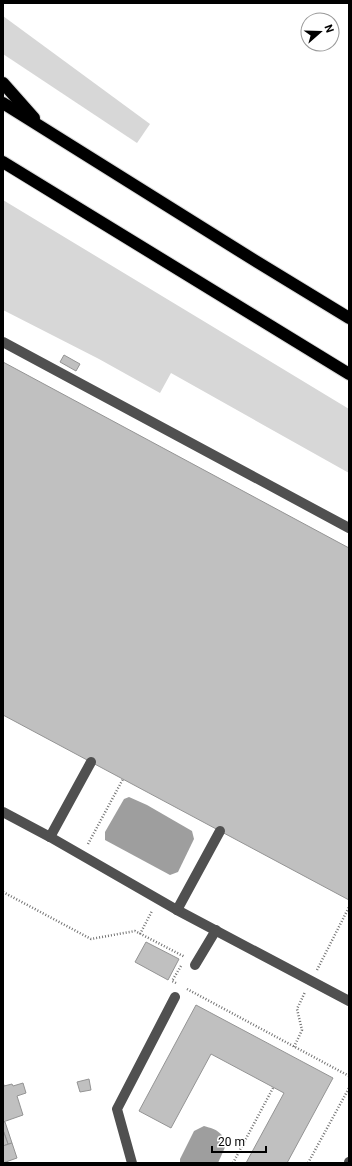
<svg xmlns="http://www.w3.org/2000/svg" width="352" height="1166" viewBox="0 0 352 1166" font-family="Roboto,sans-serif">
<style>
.green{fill:#d7d7d7}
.water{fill:#9e9e9e}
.building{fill:#c0c0c0;stroke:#949494}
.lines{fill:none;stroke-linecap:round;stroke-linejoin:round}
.highway-casing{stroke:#dbdbdb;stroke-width:14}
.path{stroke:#727272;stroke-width:2.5;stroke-dasharray:1 2;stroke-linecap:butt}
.minor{stroke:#505050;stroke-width:10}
.highway{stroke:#000;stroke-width:12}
</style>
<rect width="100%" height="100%" fill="#fff"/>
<g class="green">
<polygon points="3,16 150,124 137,143 3,54"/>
<polygon points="3,200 349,409 349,473 171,373 160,393 99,359 3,310"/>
</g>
<g class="water">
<polygon points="129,797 147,805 192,831 194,839 178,872 170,875 105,840 105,832 124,799"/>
<path d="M204,1126C218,1130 222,1132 226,1145L218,1163H180V1159L194,1131Z"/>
</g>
<g class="building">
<polygon points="64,355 80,364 76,371 60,362"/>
<polygon points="3,362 349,548 349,900 3,715"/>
<polygon points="146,942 179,959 168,980 135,962"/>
<polygon points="196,1005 333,1078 287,1163 246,1163 284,1093 211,1054 171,1128 139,1111"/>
<polygon points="89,1079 91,1090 80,1092 77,1082"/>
<polygon points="3,1081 4,1086 12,1084 13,1086 23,1083 26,1093 17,1096 23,1115 3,1122"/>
<polygon points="3,1122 5,1122 12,1143 8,1144 3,1130"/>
<polygon points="3,1130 8,1144 3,1146"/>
<polygon points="12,1143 17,1158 3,1163 3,1146"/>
</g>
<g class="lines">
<g class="highway-casing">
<g id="highway">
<polyline points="3,83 34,118"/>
<polyline points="3,103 254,260 349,318"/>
<polyline points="3,162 349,374"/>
</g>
</g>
<g class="path">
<polyline points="88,844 123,779"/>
<polyline points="3,892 91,939 135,931 185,957"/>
<polyline points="140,934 152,911"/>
<polyline points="317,970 349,907"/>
<polyline points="176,983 172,981 181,966"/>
<polyline points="187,989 349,1076"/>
<polyline points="294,1047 302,1030 297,1009 305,992"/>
<polyline points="233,1163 273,1088"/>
<polyline points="308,1163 349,1088"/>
</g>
<g class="minor">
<polyline points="3,342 349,528"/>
<polyline points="3,812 50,837 177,910 349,1001"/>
<polyline points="50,837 91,762"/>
<polyline points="177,910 220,831"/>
<polyline points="195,965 216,930"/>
<polyline points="132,1163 117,1109 175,997"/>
<polyline points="349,1163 349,1162"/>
</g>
<use href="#highway" class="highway"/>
</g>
<rect width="352" height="1166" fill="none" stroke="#000000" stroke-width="8"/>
<g transform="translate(320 32) rotate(70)"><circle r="19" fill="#ffffff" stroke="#999999"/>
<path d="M0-3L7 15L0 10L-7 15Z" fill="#000000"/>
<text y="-6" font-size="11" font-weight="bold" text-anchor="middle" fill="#000000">N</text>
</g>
<path d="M212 1146v6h54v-6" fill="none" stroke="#000000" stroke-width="2"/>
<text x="218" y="1146" font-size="12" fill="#000000" stroke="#ffffff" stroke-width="3" paint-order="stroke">20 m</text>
</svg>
